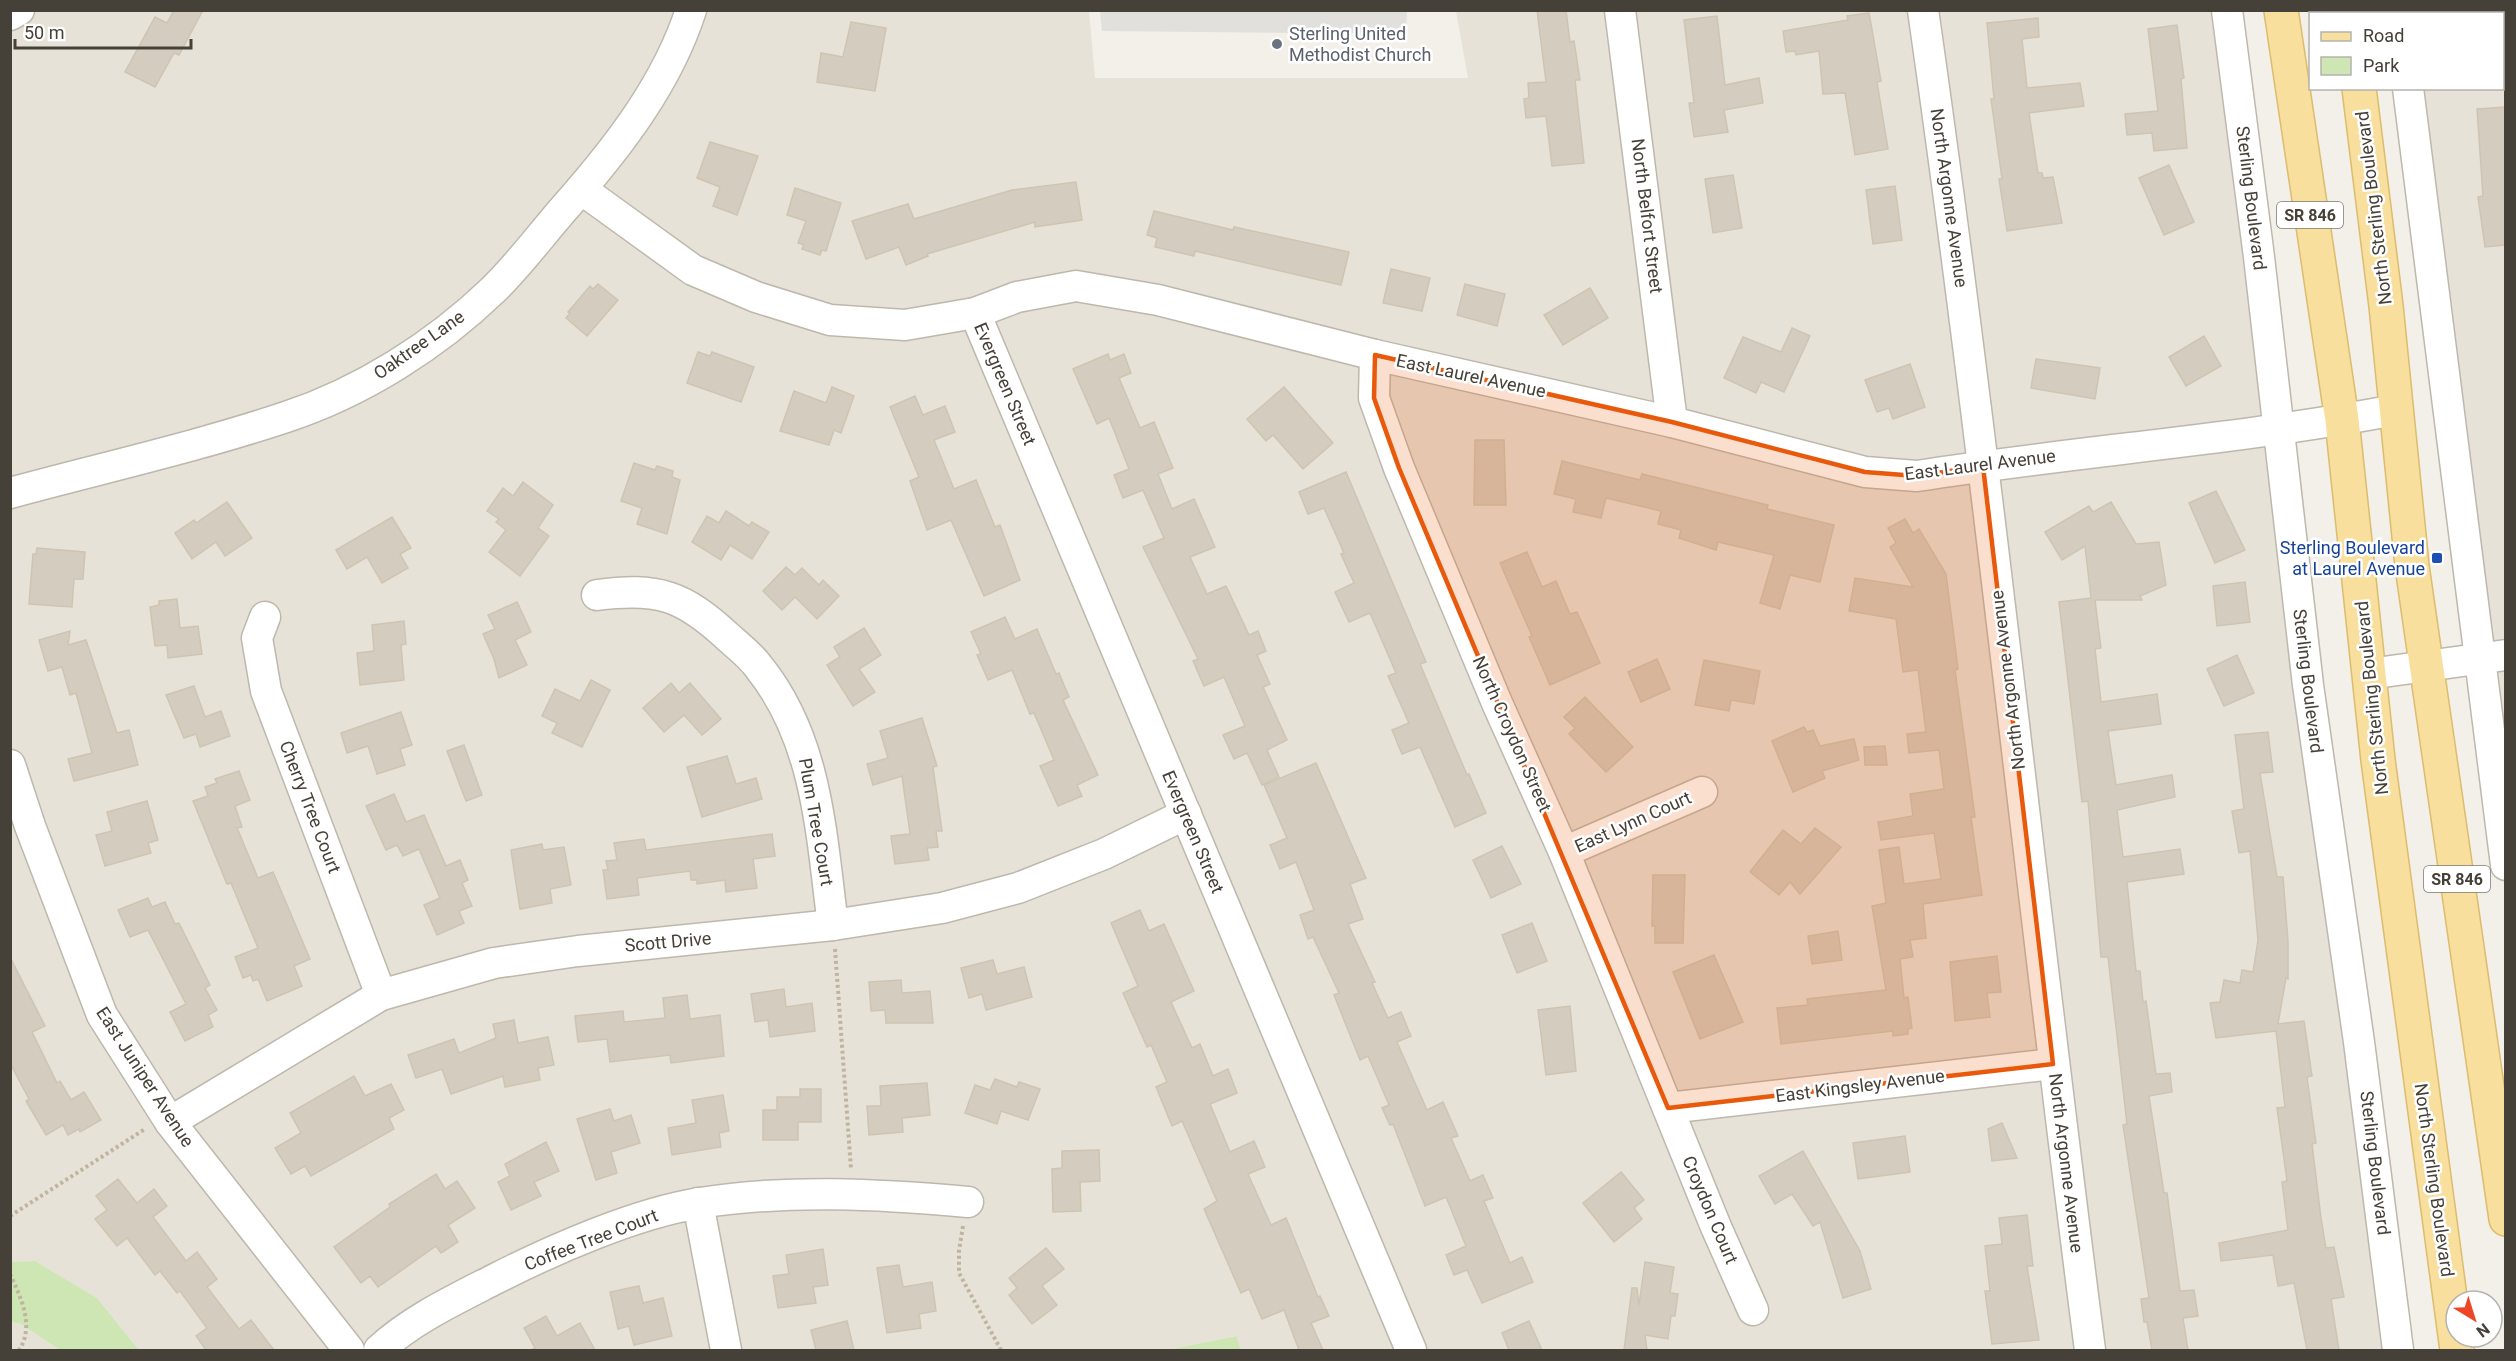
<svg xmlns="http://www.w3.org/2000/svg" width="2516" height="1361" viewBox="0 0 2516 1361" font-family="Roboto,sans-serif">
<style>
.residential{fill:#e7e2d7}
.green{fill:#cee5b4}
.parking{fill:#e2e0dd}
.building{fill:#d4ccbf;stroke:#cfc4b2;stroke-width:1.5}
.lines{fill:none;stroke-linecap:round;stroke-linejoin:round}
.minor-casing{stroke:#beb8ac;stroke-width:33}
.major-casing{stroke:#dcbc6e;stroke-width:36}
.path{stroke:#bfb49e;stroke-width:4;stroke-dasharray:3 3;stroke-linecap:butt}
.minor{stroke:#fff;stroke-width:30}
.major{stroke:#f8df9d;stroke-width:33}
.marked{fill:#e8590c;fill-opacity:0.2;stroke:#e8590c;stroke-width:4.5;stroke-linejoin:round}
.worship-dot{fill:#6b7280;stroke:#fff;stroke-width:2}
.transit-dot{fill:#1a4fb4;stroke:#fff;stroke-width:2}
.labels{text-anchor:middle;stroke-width:5;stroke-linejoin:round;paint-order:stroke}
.shield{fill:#fff;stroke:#7e7a74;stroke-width:1.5}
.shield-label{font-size:16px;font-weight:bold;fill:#464138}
.worship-label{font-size:18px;fill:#5b616d;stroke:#fff;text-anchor:start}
.street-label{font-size:18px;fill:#464138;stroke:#fff}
.transit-label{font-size:18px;fill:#164399;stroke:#fff;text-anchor:end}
</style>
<rect width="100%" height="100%" fill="#f3f0e9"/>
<g class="residential">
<polygon points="10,11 1089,11 1095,78 1468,78 1456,11 2227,11 2398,1350 1241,1350 1235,1336 1167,1350 139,1350 97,1298 35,1261 11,1262"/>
<polygon points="2399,11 2505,11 2505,865 2408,89 2502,88 2502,14 2399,14"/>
<polygon points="10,1322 21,1324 60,1350 11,1350"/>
</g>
<g class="green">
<polygon points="35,1261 97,1298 139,1350 60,1350 21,1324 11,1322 11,1262"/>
<polygon points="1236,1336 1241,1350 1167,1350"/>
</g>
<polygon class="parking" points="1100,11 1100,10 1407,11 1406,34 1102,31"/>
<g class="building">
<polygon points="174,10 203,10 179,55 174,53 155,87 125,72 155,17 167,23"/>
<polygon points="1537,10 1566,10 1570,42 1574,41 1580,80 1575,80 1584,163 1552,166 1546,116 1526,118 1524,99 1529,98 1528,83 1546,82"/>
<polygon points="1869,13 1881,81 1877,82 1888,149 1855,155 1845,93 1823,94 1819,51 1796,55 1795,51 1786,52 1783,31 1848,20 1847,16"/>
<polygon points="1717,16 1725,85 1759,78 1763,103 1724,110 1728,132 1694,137 1689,103 1694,103 1684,20"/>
<polygon points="2038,18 2039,37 2022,39 2027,88 2080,83 2084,106 2029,113 2038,173 2042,173 2043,178 2053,177 2062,223 2007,231 1999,179 2002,179 1991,99 1994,99 1987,23"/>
<polygon points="851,22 886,28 875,91 817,82 821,53 843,57"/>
<polygon points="2177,25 2184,78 2181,79 2187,148 2154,151 2152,133 2127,135 2125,114 2158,111 2148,29"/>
<polygon points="2505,107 2505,245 2485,247 2478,197 2483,196 2477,109"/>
<polygon points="710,142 758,156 737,215 713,206 720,187 697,178"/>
<polygon points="2169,165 2194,222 2164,235 2139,178"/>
<polygon points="1733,175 1742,228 1713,233 1705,179"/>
<polygon points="1076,182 1082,220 1035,227 1035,222 927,254 928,256 906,265 899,247 866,259 852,221 908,204 914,219 1012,190"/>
<polygon points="1895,186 1902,240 1873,244 1866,190"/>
<polygon points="795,188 841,203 826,251 822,250 820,255 802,249 804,245 798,243 806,221 787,215"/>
<polygon points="1154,211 1233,230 1234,227 1349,252 1341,285 1195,251 1194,256 1155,247 1157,238 1147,235"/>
<polygon points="1391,269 1430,278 1422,311 1383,303"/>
<polygon points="598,284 618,300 587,336 566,318 570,313 568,312 590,286 593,289"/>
<polygon points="1465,284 1505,294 1497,326 1457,315"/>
<polygon points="1590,288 1608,318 1563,345 1544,315"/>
<polygon points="1792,328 1810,336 1784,392 1761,382 1756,393 1724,378 1743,337 1781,352"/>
<polygon points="2204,336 2221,366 2186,386 2169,357"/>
<polygon points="698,352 710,356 712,352 754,367 741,402 687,383"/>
<polygon points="1108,354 1110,360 1124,354 1131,373 1119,378 1140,428 1154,422 1173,468 1158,474 1172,509 1194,499 1215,547 1190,557 1207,594 1226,586 1249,635 1258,631 1266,651 1257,655 1270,684 1263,687 1287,740 1267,750 1279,777 1262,785 1247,753 1234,759 1223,735 1245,726 1224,677 1204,686 1193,661 1198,659 1143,547 1164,538 1143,490 1123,498 1114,475 1129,469 1109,418 1097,424 1073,369"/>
<polygon points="2036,359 2100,368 2095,399 2031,388"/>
<polygon points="1910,364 1925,407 1893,419 1889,408 1877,412 1865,380"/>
<polygon points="832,387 854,396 841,433 834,430 829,445 780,431 794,391 826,403"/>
<polygon points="1284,387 1333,443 1303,469 1273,435 1266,441 1247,419"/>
<polygon points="915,396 923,415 945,406 955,432 934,440 954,489 976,480 995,527 1000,525 1020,580 984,596 951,520 927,530 910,481 919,477 890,407"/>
<polygon points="1475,440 1504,440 1506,505 1474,505"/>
<polygon points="1562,461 1640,480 1642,474 1768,505 1767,509 1834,525 1820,582 1790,575 1780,609 1760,603 1774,555 1718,542 1716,550 1679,538 1681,530 1658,524 1661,511 1606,498 1601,518 1573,512 1576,499 1554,494"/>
<polygon points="634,463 655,470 657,466 673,471 672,477 680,480 667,534 637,524 642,508 621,501"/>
<polygon points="1346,472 1426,662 1420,664 1467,775 1469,774 1486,813 1455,827 1420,747 1402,754 1392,730 1409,723 1388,676 1396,673 1370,613 1349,622 1335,592 1354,583 1341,554 1344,553 1324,508 1308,514 1299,492"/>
<polygon points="523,482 553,505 538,528 549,536 520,576 489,552 506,530 496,522 499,519 487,511 503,488 513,496"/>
<polygon points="2216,491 2245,550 2215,563 2189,503"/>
<polygon points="227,502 252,538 225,556 216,542 192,559 175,533 194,520 196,523"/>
<polygon points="2111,502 2136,544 2159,542 2166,585 2140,596 2142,600 2095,600 2101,648 2095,649 2101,702 2157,694 2161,724 2108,731 2116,785 2172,775 2175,797 2117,810 2123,857 2180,849 2184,874 2127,882 2136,971 2140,971 2143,1002 2146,1001 2156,1074 2170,1073 2172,1092 2149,1096 2164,1193 2167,1193 2180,1291 2194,1290 2198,1316 2183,1318 2188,1350 2152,1350 2147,1322 2144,1322 2141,1299 2149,1298 2123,1125 2127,1124 2108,957 2101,957 2088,801 2082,802 2059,602 2091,598 2085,546 2062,560 2045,532 2089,506 2093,512"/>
<polygon points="726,511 749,526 752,522 769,532 752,559 730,545 721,560 692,542 707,516 719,523"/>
<polygon points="392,517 411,548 400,554 408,568 382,583 367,557 347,569 336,550"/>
<polygon points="1905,519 1913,533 1919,529 1946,574 1958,669 1955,670 1975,817 1971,817 1982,895 1923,904 1926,938 1910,940 1913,957 1900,959 1904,998 1908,997 1912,1028 1908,1029 1908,1034 1893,1036 1893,1031 1781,1044 1777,1008 1808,1005 1807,999 1886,990 1872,906 1886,903 1879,850 1899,847 1904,884 1941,879 1934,833 1881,840 1878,822 1913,816 1910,794 1944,789 1939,750 1909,753 1907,734 1926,732 1918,670 1903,672 1896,619 1849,611 1855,578 1913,587 1890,547 1896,543 1888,528"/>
<polygon points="37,548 85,552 83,579 74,579 72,607 29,604 33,554 36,554"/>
<polygon points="1527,552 1542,587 1556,581 1570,614 1577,612 1600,663 1550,685 1529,637 1532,636 1500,563"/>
<polygon points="786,567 795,575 802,568 819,585 823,580 839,596 817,619 795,597 782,610 763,591"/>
<polygon points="2245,582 2250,622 2217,626 2213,586"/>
<polygon points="177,599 180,628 198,626 202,654 168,658 167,645 155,646 150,607 159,605 159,601"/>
<polygon points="517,602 531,632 515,640 527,665 499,678 494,659 483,634 495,629 488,615"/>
<polygon points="1005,617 1015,639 1037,629 1056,674 1059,673 1069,697 1063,700 1098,775 1077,785 1082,796 1058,806 1040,766 1054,760 1034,713 1030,714 1012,670 988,680 977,655 981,654 971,632"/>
<polygon points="404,621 406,644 401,645 404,680 360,685 357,653 374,651 372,625"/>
<polygon points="864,628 881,655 859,669 875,692 853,706 827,665 840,657 834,647"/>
<polygon points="70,631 68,645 86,640 117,733 129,730 138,765 74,781 68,759 92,753 76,693 70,695 62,667 48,671 39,640"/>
<polygon points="2237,655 2254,693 2224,706 2207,669"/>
<polygon points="1657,659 1670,689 1641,702 1628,672"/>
<polygon points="1704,660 1760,671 1754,704 1731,700 1729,711 1695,705"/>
<polygon points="591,680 610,690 582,747 552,733 557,723 542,716 555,689 580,701"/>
<polygon points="671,683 679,693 690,683 721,719 702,735 684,715 664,732 643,708"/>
<polygon points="194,686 205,717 221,711 230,736 200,747 196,734 184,738 166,695"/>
<polygon points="1585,697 1633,747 1606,772 1569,734 1575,728 1564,717"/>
<polygon points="401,712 412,745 400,749 405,765 377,774 368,746 347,753 341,733"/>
<polygon points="922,718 937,766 933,767 942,831 936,831 938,847 927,848 929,860 895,864 891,836 910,834 902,776 873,785 867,764 888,758 880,731"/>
<polygon points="1804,727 1807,732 1813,730 1820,746 1854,739 1859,760 1822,771 1825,778 1793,792 1772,741"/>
<polygon points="2268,732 2273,772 2260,773 2277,877 2283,877 2288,941 2288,979 2286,978 2278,1024 2304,1021 2312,1076 2307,1077 2316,1143 2312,1144 2321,1218 2326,1248 2334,1247 2344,1297 2331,1299 2339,1350 2307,1350 2294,1283 2278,1286 2273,1255 2221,1261 2219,1243 2288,1230 2282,1182 2287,1181 2277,1108 2285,1107 2276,1031 2216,1038 2210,1003 2220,1002 2224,980 2240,983 2242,970 2253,972 2258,940 2250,851 2239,853 2232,811 2244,809 2235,735"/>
<polygon points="464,745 482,795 466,801 447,751"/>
<polygon points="1885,746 1887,765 1865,765 1864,747"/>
<polygon points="727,756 736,784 756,778 762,799 702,817 687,767"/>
<polygon points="1316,763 1366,878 1350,884 1363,919 1348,924 1375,982 1372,983 1388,1018 1401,1012 1411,1036 1397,1042 1427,1110 1443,1102 1458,1136 1451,1138 1470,1181 1483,1175 1493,1198 1484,1201 1510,1263 1522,1257 1533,1282 1482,1303 1467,1270 1454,1275 1446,1255 1466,1246 1446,1197 1425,1206 1393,1124 1390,1125 1382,1108 1389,1105 1368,1056 1360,1060 1334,995 1339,993 1313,937 1308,939 1300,915 1314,910 1296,862 1280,869 1270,845 1287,838 1264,785"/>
<polygon points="239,771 250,800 235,806 242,827 237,828 258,878 273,872 310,959 294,966 302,986 267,1001 258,979 253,981 251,975 243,978 235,957 258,948 231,883 227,884 193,801 208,796 205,787 217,783 215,779"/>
<polygon points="394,794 406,822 424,815 446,866 460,860 468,880 462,883 472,906 459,911 464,923 437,935 424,905 440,898 419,849 403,856 397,845 386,850 366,806"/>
<polygon points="147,801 158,840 148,843 151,853 105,866 96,835 112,831 107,812"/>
<polygon points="1815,828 1841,847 1800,894 1790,882 1779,895 1750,872 1783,830 1801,844"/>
<polygon points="772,834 775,856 753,859 757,888 726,892 725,880 697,884 697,880 691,880 690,871 637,878 639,895 607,899 603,870 608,870 606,861 617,860 614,843 644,839 646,850"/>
<polygon points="542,844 543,850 564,847 571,885 550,889 552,903 520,909 511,850"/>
<polygon points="1502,846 1521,884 1491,898 1473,860"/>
<polygon points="1653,875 1685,875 1683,943 1655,943 1655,926 1652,926"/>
<polygon points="148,898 152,907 165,902 175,924 179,923 210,985 205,988 217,1010 208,1015 213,1027 185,1041 170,1012 186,1004 148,930 130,937 118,910"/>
<polygon points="1140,910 1149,931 1164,924 1194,991 1171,1002 1192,1048 1200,1044 1213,1076 1228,1069 1237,1093 1210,1104 1230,1152 1254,1141 1265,1167 1248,1174 1271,1225 1286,1218 1318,1297 1320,1296 1329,1316 1311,1323 1323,1350 1299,1350 1284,1310 1262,1319 1249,1289 1241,1293 1204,1209 1217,1201 1182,1121 1172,1126 1156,1087 1167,1082 1151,1045 1147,1047 1123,993 1138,986 1111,923"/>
<polygon points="1532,923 1547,961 1517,973 1502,935"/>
<polygon points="1838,931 1842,960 1812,964 1808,936"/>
<polygon points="1714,955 1743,1022 1700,1039 1673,972"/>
<polygon points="1997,956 2001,992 1987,993 1990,1017 1955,1021 1950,962"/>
<polygon points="10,957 45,1026 32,1032 57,1083 60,1081 71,1100 84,1092 101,1120 80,1132 79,1129 68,1135 63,1125 46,1135 26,1101 29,1099 10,1063"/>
<polygon points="993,960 997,974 1024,967 1032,997 986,1010 982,994 969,998 961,968"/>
<polygon points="901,980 902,993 930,991 933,1023 886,1023 885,1010 871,1011 869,982"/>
<polygon points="784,989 786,1007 812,1003 815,1031 770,1037 768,1020 755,1022 751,994"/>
<polygon points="687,995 690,1019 720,1015 724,1056 671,1063 670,1055 610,1062 607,1039 578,1042 575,1016 623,1011 624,1022 665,1018 663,998"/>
<polygon points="1570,1006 1576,1071 1546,1075 1538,1010"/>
<polygon points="514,1020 518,1043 548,1037 554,1065 538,1068 540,1080 505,1087 503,1076 451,1094 442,1069 416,1078 408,1055 454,1039 459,1053 496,1038 493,1024"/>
<polygon points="354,1076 365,1096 391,1084 404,1110 389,1118 394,1129 311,1176 305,1166 291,1174 275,1148 301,1133 290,1113"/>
<polygon points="995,1079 1017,1087 1019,1082 1040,1089 1028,1120 1001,1111 997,1124 965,1113 975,1085 990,1090"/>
<polygon points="927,1083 930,1115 902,1118 903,1132 869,1135 867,1106 881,1106 880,1086"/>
<polygon points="800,1089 821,1089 821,1122 798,1122 798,1140 763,1140 763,1110 777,1110 777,1097 800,1097"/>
<polygon points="723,1095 729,1131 719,1133 721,1147 672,1155 668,1128 696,1123 692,1100"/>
<polygon points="610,1109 614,1121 631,1115 640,1143 611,1152 617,1173 596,1180 577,1119"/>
<polygon points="2002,1123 2017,1158 1992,1161 1988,1129"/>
<polygon points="1905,1136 1910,1172 1858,1179 1853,1143"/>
<polygon points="546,1142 559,1171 534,1182 541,1196 511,1210 498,1182 510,1176 505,1164"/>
<polygon points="1099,1150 1100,1181 1080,1182 1081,1211 1053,1212 1052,1169 1062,1168 1062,1151"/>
<polygon points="1803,1151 1860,1251 1871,1289 1843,1298 1820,1222 1813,1226 1792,1194 1775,1204 1759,1176"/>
<polygon points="1621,1172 1644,1200 1634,1208 1642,1219 1614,1242 1583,1203"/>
<polygon points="436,1174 445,1189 457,1181 475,1208 448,1225 458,1242 441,1253 436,1246 378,1287 370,1276 361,1283 334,1247 390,1207 389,1204"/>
<polygon points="118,1179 137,1203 154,1189 167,1206 153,1217 186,1261 197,1252 217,1279 207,1287 239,1329 251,1320 274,1350 206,1350 196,1336 207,1328 180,1291 177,1293 160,1271 155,1275 127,1238 117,1246 95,1219 107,1210 96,1196"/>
<polygon points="2027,1215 2033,1266 2027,1266 2039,1340 1992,1344 1985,1291 1990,1291 1985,1246 2002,1244 1999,1218"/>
<polygon points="1046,1248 1064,1269 1042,1286 1057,1305 1032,1324 1009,1295 1017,1288 1009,1278"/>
<polygon points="823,1249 828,1285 813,1287 816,1303 778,1308 773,1276 789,1274 786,1255"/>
<polygon points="1645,1262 1674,1267 1670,1293 1678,1294 1675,1316 1671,1316 1668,1339 1645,1335 1647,1350 1624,1350 1632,1288 1637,1288 1639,1305"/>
<polygon points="899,1265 903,1287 932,1282 936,1311 919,1314 921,1328 887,1333 877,1268"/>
<polygon points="639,1286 643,1303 663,1298 672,1336 634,1345 629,1326 618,1329 610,1292"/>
<polygon points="546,1316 557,1336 580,1323 595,1350 531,1350 535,1348 524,1328"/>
<polygon points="847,1321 854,1350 816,1350 811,1330"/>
<polygon points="1529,1321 1542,1350 1509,1350 1502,1333"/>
</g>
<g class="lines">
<g class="minor-casing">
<g id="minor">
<polyline points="1620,10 1672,422"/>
<path d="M1923,10C1987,456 2032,904 2090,1350"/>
<polyline points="2227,10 2259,257 2308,685 2359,1042 2398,1350"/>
<polyline points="2399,10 2399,14"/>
<polyline points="10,15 19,10"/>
<polyline points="2408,88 2506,865"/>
<path d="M581,189L693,270L756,297L830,320L905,325L975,313L1017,297L1076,286L1158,300L1375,355L1672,422L1865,472L1917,476C2076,451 2237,440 2395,410"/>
<polyline points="975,313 1411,1350"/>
<polyline points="1375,355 1374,398 1399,468 1497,703 1564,852 1716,1227 1753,1310"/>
<path d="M10,493C102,468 196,447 286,417C362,392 436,345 493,290C520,264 543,232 568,204C618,147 667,84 691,10"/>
<path d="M597,595C657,587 683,595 728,637C738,646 750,655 758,666C818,740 821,834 833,925"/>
<polyline points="265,617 257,638 266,691 381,995"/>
<polyline points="2369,674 2506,655"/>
<polyline points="10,765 30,826 102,1015 170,1122 349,1350"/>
<polyline points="1564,852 1702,792"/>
<polyline points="1668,1108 2053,1064"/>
<polyline points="170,1122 381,995 494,963 578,951 833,925 942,908 1018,888 1104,854 1186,814"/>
<polyline points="698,1203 726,1350"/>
<path d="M379,1350C411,1320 456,1299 495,1279C552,1250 636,1213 700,1203C789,1189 878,1194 968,1202"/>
</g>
</g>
<g class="major-casing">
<g id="major">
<polyline points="2281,10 2342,420 2378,760 2457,1350"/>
<polyline points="2350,10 2350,14"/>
<polyline points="2359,88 2386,306 2412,566 2506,1219"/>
</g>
</g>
<g class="path">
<polyline points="835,949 851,1169"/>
<polyline points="10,1216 145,1129"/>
<polyline points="963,1226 959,1251 959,1273 1001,1350"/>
<path d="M10,1274C21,1298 35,1326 19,1350"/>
</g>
<use href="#minor" class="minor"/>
<use href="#major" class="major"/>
</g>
<path class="marked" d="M1375,355L1672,422L1865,472L1917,476L1983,466L2053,1064L1668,1108L1399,468L1374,398Z"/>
<circle class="worship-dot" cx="1277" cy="44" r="6"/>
<rect class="transit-dot" x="2431" y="552" width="12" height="12" rx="3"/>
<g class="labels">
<g class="shield">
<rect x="2277" y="202" width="66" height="26" rx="4.5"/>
<rect x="2424" y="866" width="66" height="26" rx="4.5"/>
</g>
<g class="shield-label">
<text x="2310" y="221">SR 846</text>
<text x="2457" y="885">SR 846</text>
</g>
<g class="worship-label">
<text x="1289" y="40">Sterling United<tspan x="1289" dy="21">Methodist Church</tspan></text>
</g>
<g class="street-label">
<text transform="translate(1949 198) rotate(82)" y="6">North Argonne Avenue</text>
<text transform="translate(2251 198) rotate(83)" y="6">Sterling Boulevard</text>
<text transform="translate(2374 208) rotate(-97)" y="6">North Sterling Boulevard</text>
<text transform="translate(1647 216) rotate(83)" y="6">North Belfort Street</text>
<text transform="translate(419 345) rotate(-35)" y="6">Oaktree Lane</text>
<text transform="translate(1471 376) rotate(12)" y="6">East Laurel Avenue</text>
<text transform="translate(1005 384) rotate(67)" y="6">Evergreen Street</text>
<text transform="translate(1980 465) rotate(-7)" y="6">East Laurel Avenue</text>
<text transform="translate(2008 680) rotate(-97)" y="6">North Argonne Avenue</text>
<text transform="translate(2308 681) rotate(83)" y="6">Sterling Boulevard</text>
<text transform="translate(2372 698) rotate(-96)" y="6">North Sterling Boulevard</text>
<text transform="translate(1512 734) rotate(66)" y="6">North Croydon Street</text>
<text transform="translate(310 807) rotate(69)" y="6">Cherry Tree Court</text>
<text transform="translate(816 822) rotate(80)" y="6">Plum Tree Court</text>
<text transform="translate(1633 822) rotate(-24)" y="6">East Lynn Court</text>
<text transform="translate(1193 832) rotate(67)" y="6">Evergreen Street</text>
<text transform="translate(668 942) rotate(-5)" y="6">Scott Drive</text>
<text transform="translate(145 1077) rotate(57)" y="6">East Juniper Avenue</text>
<text transform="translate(1860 1086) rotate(-7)" y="6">East Kingsley Avenue</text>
<text transform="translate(2066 1163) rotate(83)" y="6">North Argonne Avenue</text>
<text transform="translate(2375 1163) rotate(83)" y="6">Sterling Boulevard</text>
<text transform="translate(2434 1180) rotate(82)" y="6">North Sterling Boulevard</text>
<text transform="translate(1710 1210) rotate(67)" y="6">Croydon Court</text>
<text transform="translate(591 1240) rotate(-21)" y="6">Coffee Tree Court</text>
</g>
<g class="transit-label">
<text x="2425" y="554">Sterling Boulevard<tspan x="2425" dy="21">at Laurel Avenue</tspan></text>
</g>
</g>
<rect width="2516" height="1361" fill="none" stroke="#464138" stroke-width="24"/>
<rect x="2309" y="12" width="195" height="78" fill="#ffffff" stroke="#b5b3af" stroke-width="1.5"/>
<rect x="2321" y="32" width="30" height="9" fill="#f8df9d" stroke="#b5b3af" stroke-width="1.5"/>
<text x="2363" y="42" font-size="18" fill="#464138">Road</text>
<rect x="2321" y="57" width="30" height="18" fill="#cee5b4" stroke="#b5b3af" stroke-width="1.5"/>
<text x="2363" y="72" font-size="18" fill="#464138">Park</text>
<g transform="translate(2474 1319) rotate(142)"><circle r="28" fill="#ffffff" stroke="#b5b3af" stroke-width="1.5"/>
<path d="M0-4.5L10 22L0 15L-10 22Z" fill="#ec4627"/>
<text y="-9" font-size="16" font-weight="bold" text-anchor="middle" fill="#464138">N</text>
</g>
<path d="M15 39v9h176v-9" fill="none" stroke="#464138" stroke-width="3"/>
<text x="24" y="39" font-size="18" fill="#464138" stroke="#ffffff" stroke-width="4.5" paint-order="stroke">50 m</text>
</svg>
